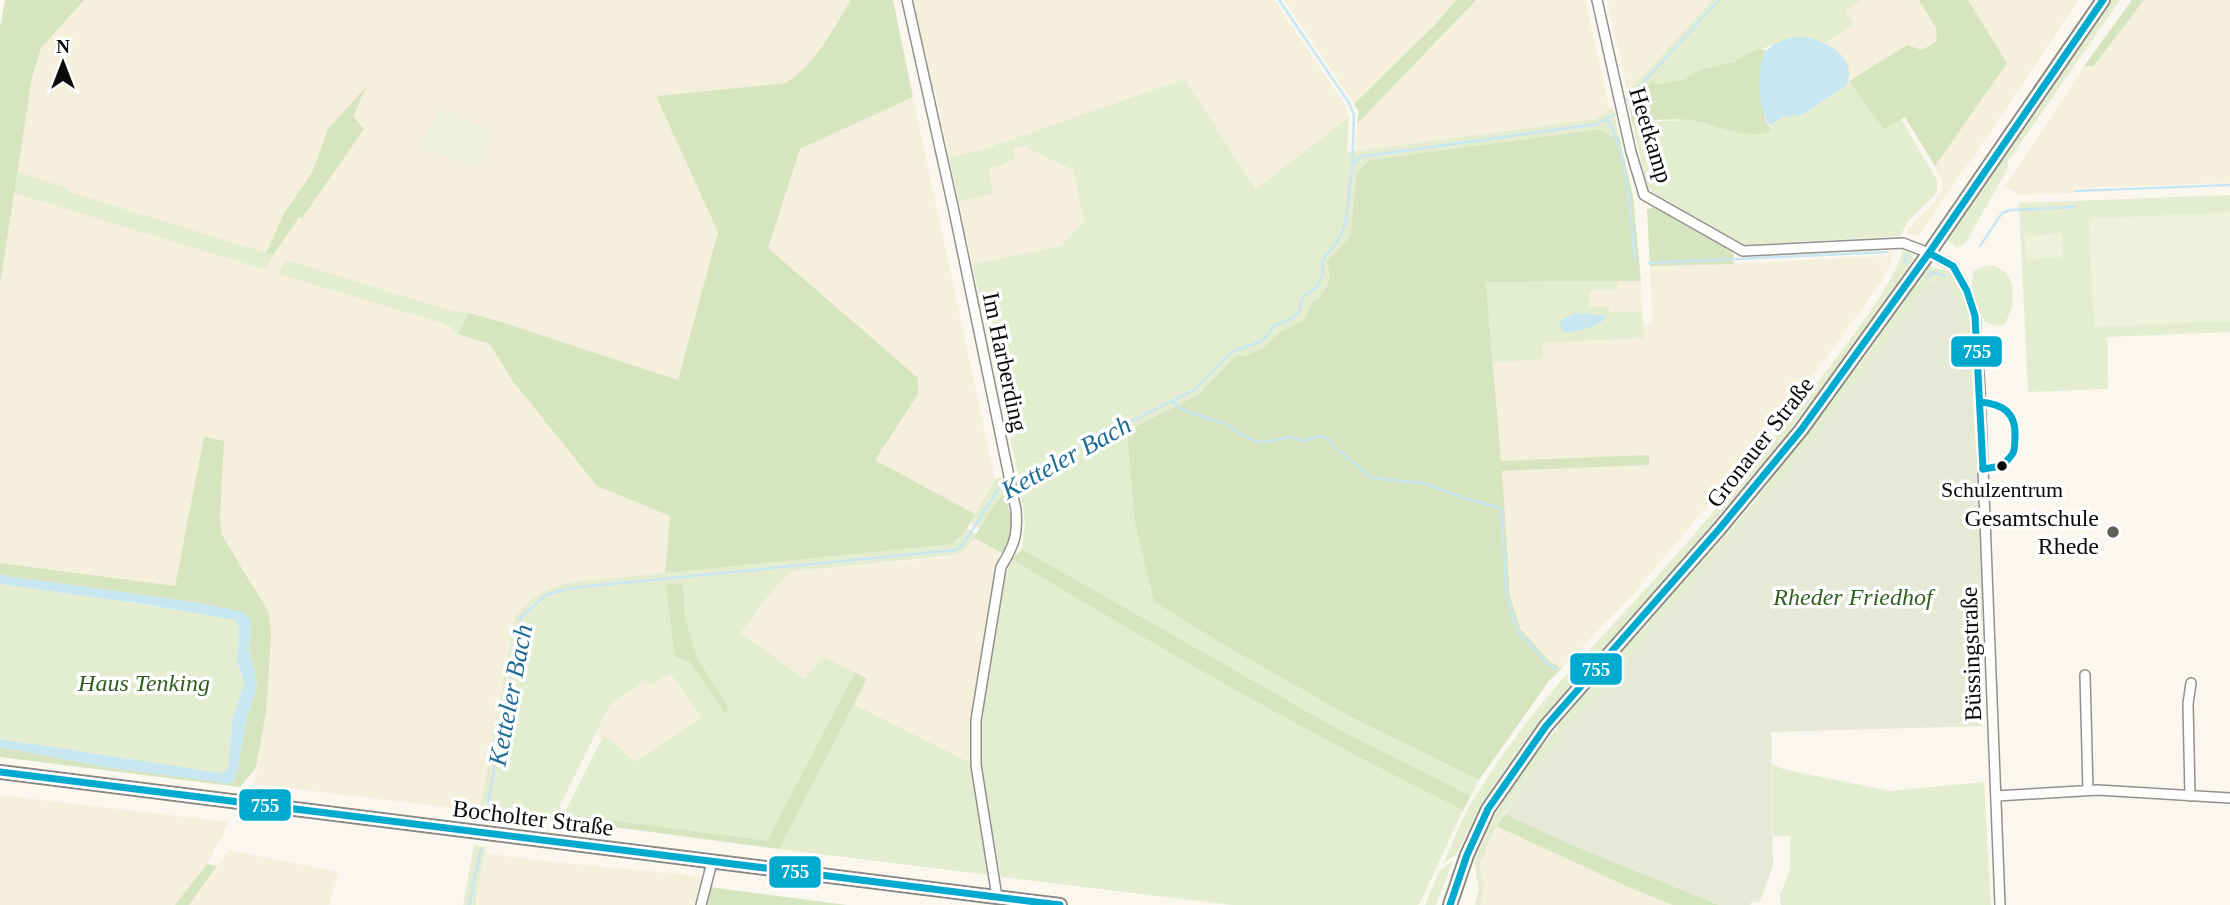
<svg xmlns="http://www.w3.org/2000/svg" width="2230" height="905" viewBox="0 0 2230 905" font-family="Georgia,serif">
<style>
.farmland{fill:#f5f0dc}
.green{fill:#e5edd1;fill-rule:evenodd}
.forest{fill:#d6e4bf}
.cemetery{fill:#e6e9d5}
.pitch{fill:#eef2da}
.water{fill:#c9e7f0}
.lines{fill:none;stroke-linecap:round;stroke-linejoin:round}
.stream{stroke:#c9e7f0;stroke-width:2.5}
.street-casing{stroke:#93918e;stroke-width:12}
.secondary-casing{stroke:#898884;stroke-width:16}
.street{stroke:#fefefd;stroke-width:9}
.secondary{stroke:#f4f1e8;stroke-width:12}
.bus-1-casing{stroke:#fff;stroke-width:12}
.bus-1{stroke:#00a9ce;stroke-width:7}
.bus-dot{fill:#0b0b0b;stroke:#fff;stroke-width:2.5}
.poi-dot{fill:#5f5e5b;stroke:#fff;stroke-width:2.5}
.labels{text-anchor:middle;stroke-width:7;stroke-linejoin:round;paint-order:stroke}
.bus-label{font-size:22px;fill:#0b0b0b;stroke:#fff}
.street-label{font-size:24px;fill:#0b0b0b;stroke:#fff}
.poi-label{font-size:24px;fill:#0b0b0b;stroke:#fff;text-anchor:end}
.park-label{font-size:24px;font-style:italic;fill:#335e21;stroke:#fff}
.water-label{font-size:26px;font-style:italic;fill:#1e6b94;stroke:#fff}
.line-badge{stroke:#fff;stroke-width:2.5}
.badge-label{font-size:19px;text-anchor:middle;font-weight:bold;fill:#fff}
</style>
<rect width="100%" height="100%" fill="#faf7ef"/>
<g class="farmland">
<polygon points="84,0 851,0 816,55 801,73 786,83 657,96 718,232 678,380 495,320 469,313 459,334 490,343 512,380 597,486 670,516 665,573 554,586 515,616 481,808 462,809 254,784 266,712 271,636 250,579 229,549 222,535 220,518 224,441 204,438 175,586 0,563 0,284 32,78 41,48"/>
<polygon points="912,0 1274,0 1346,106 1349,117 1256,190 1184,79 978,151 949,157 935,89 931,87"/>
<polygon points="1284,0 1456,0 1434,26 1354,104"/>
<polygon points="1476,0 1585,0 1610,111 1595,119 1355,151 1357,124"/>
<polygon points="1607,0 1712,0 1626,94 1624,73"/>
<polygon points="1862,0 1919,0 1936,28 1937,41 1922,50 1906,45 1849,81 1849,71 1826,43 1853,25 1845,10"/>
<polygon points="1968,0 2079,0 1920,235 1907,235 1909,227 1933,204 1942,191 1942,180 1935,166 2006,63"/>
<polygon points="2144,0 2230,0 2230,183 2073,188 2073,193 2016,195 2014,190 2004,188 2084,66 2095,66"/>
<polygon points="913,97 995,479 975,514 875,460 768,248 800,149"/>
<polygon points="1028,145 1029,149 1073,170 1084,221 1061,246 972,264 959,202 993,194 987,169 1000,166 1013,148"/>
<polygon points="1891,251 1894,251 1886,275 1835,346 1758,446 1633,594 1562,668 1550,662 1520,628 1510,596 1502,471 1649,465 1649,456 1501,462 1493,363 1543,359 1542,343 1643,338 1643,326 1652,325 1650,266 1750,263 1887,256"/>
<polygon points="1617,281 1641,281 1642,311 1609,312 1589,307 1589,290 1617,289"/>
<polygon points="974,538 1002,553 996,565 981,659 971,731 971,763 854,704 867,678 822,656 806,679 741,634 765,600 789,572 949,557 968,548"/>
<polygon points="670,673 701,718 635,763 608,737 602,738 596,735 610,705 646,681 650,687"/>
<polygon points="0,795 229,822 207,864 175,905 0,905"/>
<polygon points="1496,826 1626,886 1673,905 1480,905 1484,886 1480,864"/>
<polygon points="229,850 339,872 329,905 189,905"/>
<polygon points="485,853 544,861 701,876 694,905 476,905"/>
</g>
<g class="green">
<path d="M1712,0H1862L1845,10L1854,25L1826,43C1787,29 1768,49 1734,62C1724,66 1713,66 1702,70C1695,72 1690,78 1683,80C1675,83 1664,83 1656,84L1653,80L1629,106L1626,94Z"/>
<polygon points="2110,0 2120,0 2007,163 2008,168 1966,242 1958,248 1947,240"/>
<polygon points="1184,79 1256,189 1349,117 1347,152 1595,119 1613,108 1619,136 1611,136 1600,129 1369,160 1357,172 1350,237 1327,261 1330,275 1328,284 1319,299 1312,303 1303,321 1280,332 1262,349 1243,356 1237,355 1199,394 1127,431 1154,602 1231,649 1353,718 1479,780 1471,796 1336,728 1022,549 1025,522 1019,479 972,264 1061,246 1084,221 1073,170 1029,149 1028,145 1013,148 1015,158 1000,166 988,169 993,194 959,202 949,157 978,151"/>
<polygon points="1849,81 1884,128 1901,119 1937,180 1937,191 1934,196 1909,220 1900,236 1745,245 1654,194 1647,185 1632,122 1690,120 1739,132 1772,130 1770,125 1781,118 1804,114 1846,86"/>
<polygon points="2,167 68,188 70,192 273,255 266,270 1,189"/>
<polygon points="2230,195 2230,332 2107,337 2108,389 2028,392 2019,203"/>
<path d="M1903,250H1909L1914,258L1851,349L1788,432L1695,545L1528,736L1482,803L1456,855L1442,864C1453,847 1457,828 1467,811C1489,773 1515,736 1543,702C1583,654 1627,611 1668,564C1721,505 1771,442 1820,379C1845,346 1892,288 1903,250Z"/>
<polygon points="287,260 452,311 469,313 458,334 452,333 453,328 442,323 279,274"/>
<path d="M1988,265C2018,267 2018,305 2004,324L1995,326L1985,322C1977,306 1968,289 1974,271Z"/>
<path d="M1929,266C1935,268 1945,269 1950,273C1980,296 1977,416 1978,454H1973L1969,345L1935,278L1927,285L1801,456L1532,771L1496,826L1480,864L1484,886L1480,905H1475L1479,888L1474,862L1490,823L1522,772L1575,705L1750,507L1868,353Z"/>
<polygon points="1617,281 1617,290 1589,290 1589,306 1609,307 1609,312 1642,311 1644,338 1543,343 1543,359 1493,363 1486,282"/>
<polygon points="1005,477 1008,491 991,509 981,529 970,523 995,479"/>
<path d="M967,528L977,534L968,548L956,555L789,572L765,600L741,633L805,679L822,656L855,672L767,842L564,814L602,738L608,737L635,762L701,718L670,673L650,687L646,681L610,705L553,820L493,810L490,822L478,820L515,616C534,595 546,587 574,582L944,545L958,541ZM683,584L685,617L697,657L728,707L725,714L689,661L667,585Z"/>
<polygon points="1012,559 1343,748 1463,810 1420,903 1417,905 1232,905 1001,877 981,768 979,731 999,594"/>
<polygon points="0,584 110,599 235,620 239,627 237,661 244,682 232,722 228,768 221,773 212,772 0,739"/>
<polygon points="854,704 971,763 990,875 779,849"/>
<polygon points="1772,764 1783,769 1890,791 1984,782 1991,905 1781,905 1780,895 1790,869 1790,836 1773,836"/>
<polygon points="474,845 486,847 476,902 476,905 463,905"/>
<polygon points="1453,861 1436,905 1425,905 1439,871"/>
</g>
<g class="forest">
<polygon points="5,0 84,0 41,48 32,78 0,284 0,28"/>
<path d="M851,0H893L913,97L800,149L768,248L918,378V394L875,460L975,514L964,533L953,544L665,573L670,516L597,486L512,380L490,344L458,334L469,313L495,320L678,380L718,232L656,96L786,83C816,64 832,30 851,0Z"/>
<polygon points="1456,0 1476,0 1357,124 1359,111 1354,104 1434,26"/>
<polygon points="1919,0 1968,0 2007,63 1935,166 1905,117 1884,129 1849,81 1907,45 1922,50 1937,41 1936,28"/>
<polygon points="2132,0 2144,0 2094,66 2084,66"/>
<path d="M1757,49L1766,50L1763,56L1765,120L1772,130C1746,143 1714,122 1687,120C1669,118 1650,121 1632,122L1629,106L1654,79L1656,84L1683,80L1700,70L1734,62Z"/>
<polygon points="367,86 353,116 364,129 302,218 299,217 273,255 266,253 285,212 312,173 328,129"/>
<polygon points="1601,129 1611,136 1619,136 1633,196 1641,281 1486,282 1501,461 1649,455 1649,465 1502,471 1510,596 1520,628 1550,662 1562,668 1549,681 1479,780 1353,718 1231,649 1154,602 1135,522 1127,431 1199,394 1237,355 1243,356 1262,349 1280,332 1303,321 1312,303 1319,298 1328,284 1330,275 1327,261 1350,237 1357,172 1369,160"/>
<polygon points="1653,207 1733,252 1734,264 1650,266 1647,210"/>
<polygon points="204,437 224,441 220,518 222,535 269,613 271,636 266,712 256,768 240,787 0,757 0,747 106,767 232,783 238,770 245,725 255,694 257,681 249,650 251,624 242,612 194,602 0,575 0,563 175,586"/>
<path d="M1005,492C1010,522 1019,524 1002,553L974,538L991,509Z"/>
<path d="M1022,549L1336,728L1471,796L1463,810C1309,734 1159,648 1012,559Z"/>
<polygon points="683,583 685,617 697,657 728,707 726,715 689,661 675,657 666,585"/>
<polygon points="855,672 867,679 779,849 561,820 564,814 767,841"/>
<polygon points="1505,814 1570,844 1719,905 1673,905 1626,886 1496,826"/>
<polygon points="207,864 217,866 189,905 175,905"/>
<polygon points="709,887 847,905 704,905"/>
</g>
<path class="cemetery" d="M1938,277C1977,295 1972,414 1973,453L1978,454L1983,579L1982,726L1771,732L1773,866L1759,903L1752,901L1750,905H1719L1570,844L1505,814L1532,771L1564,733L1801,456L1927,285Z"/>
<g class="pitch">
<polygon points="440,110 491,129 480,166 421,149"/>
<polygon points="2230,212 2230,321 2094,327 2089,219"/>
<polygon points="2061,234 2063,257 2026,260 2025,236"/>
</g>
<g class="water">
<path d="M1794,37C1818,35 1861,55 1846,86L1804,114L1781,118L1770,125C1758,113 1755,61 1768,49C1774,42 1785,40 1794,37Z"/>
<path d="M1575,313L1604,315L1605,319C1596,327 1576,333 1563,332L1560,326L1561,320Z"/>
<polygon points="0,575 194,602 243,612 249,617 251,624 249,650 257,681 255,694 245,725 238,770 232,784 106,767 0,747 0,739 221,773 228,768 232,722 244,682 237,661 239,627 235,620 136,603 0,584"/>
</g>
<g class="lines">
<g class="stream">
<polyline points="1279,0 1349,103 1354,115 1352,167"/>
<polyline points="1627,100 1719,0"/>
<path d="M1607,120C1628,149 1632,226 1635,262"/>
<polyline points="2075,191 2230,185"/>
<polyline points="1980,246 2002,213 2011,210 2075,207"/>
<polyline points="1649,263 1888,252"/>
<polyline points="1904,263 1907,255"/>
<polyline points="1927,278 1932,272 1945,276"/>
<polyline points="1172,401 1183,410 1225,424 1254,441 1264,442 1291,437 1303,441 1319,436 1327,438 1337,449 1372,478 1424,483 1467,499 1501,508 1507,597 1517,630 1549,665 1558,669"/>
<polyline points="486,816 521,617 546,595 570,588 956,550 962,546 999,488 1194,390 1231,352 1262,341 1274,326 1293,318 1299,311 1303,297 1317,287 1323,273 1322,263 1325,256 1335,245 1341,235 1346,220 1352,167 1360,157 1597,124 1615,114"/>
<polyline points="469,905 481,849"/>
</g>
<g class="street-casing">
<g id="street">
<path d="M907,0L954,211L1016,510C1018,535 1014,546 1001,567L976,720V765L997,897"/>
<polyline points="1597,0 1631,152 1644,195 1743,251 1903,243 1929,253 1953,266 1967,291 1975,316 1980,391 2000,905"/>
<polyline points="2085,675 2088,790"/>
<polyline points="1996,796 2098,790 2230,798"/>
<polyline points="2190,796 2188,704 2191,683"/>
<polyline points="701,905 712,862"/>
</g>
</g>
<g class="secondary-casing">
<g id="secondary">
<polyline points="0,772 1060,905"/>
<polyline points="1450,905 1467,855 1488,809 1546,726 1720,528 1801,430 1929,253 2103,0"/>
</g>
</g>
<use href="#street" class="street"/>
<use href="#secondary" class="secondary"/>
<g class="bus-1-casing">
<g id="bus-1">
<polyline points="1929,253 1953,266 1967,291 1975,316 1983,469"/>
<path d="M1980,402C2002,404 2016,412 2015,436C2015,441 2015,449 2013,453C2011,457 2005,462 2002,466L1983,469"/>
<polyline points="0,772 1060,905"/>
<polyline points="1450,905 1467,855 1488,809 1546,726 1720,528 1801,430 1929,253 2103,0"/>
</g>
</g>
<use href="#bus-1" class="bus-1"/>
</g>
<circle class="bus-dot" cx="2002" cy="466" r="6"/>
<circle class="poi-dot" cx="2113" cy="532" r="7"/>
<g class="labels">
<g class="bus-label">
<text x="2002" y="497">Schulzentrum</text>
</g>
<g class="street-label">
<text transform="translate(1651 135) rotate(73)" y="8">Heetkamp</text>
<text transform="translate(1005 362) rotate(78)" y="8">Im Harberding</text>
<text transform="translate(1760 442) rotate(-52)" y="8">Gronauer Straße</text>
<text transform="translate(1971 654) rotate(-92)" y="8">Büssingstraße</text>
<text transform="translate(533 818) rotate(7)" y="8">Bocholter Straße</text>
</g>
<g class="poi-label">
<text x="2099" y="526">Gesamtschule<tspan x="2099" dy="28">Rhede</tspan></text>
</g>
<g class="park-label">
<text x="1853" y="605">Rheder Friedhof</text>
<text x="144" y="691">Haus Tenking</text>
</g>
<g class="water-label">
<text transform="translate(1066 457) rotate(-29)" y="9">Ketteler Bach</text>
<text transform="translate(510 695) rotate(-79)" y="9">Ketteler Bach</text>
</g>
</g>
<g class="line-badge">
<rect x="1950" y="335" width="53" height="33" rx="7" fill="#00a9ce"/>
<rect x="1569" y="652" width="54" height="34" rx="7" fill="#00a9ce"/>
<rect x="238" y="788" width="54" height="34" rx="7" fill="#00a9ce"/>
<rect x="768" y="855" width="54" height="34" rx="7" fill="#00a9ce"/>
</g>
<g class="badge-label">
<text x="1977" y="358">755</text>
<text x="1596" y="676">755</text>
<text x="265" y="812">755</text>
<text x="795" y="878">755</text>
</g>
<g transform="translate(63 63)" stroke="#ffffff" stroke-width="5" paint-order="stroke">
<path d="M0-5L12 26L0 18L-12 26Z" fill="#0b0b0b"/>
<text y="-10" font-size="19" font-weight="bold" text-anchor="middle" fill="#0b0b0b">N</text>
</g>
</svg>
